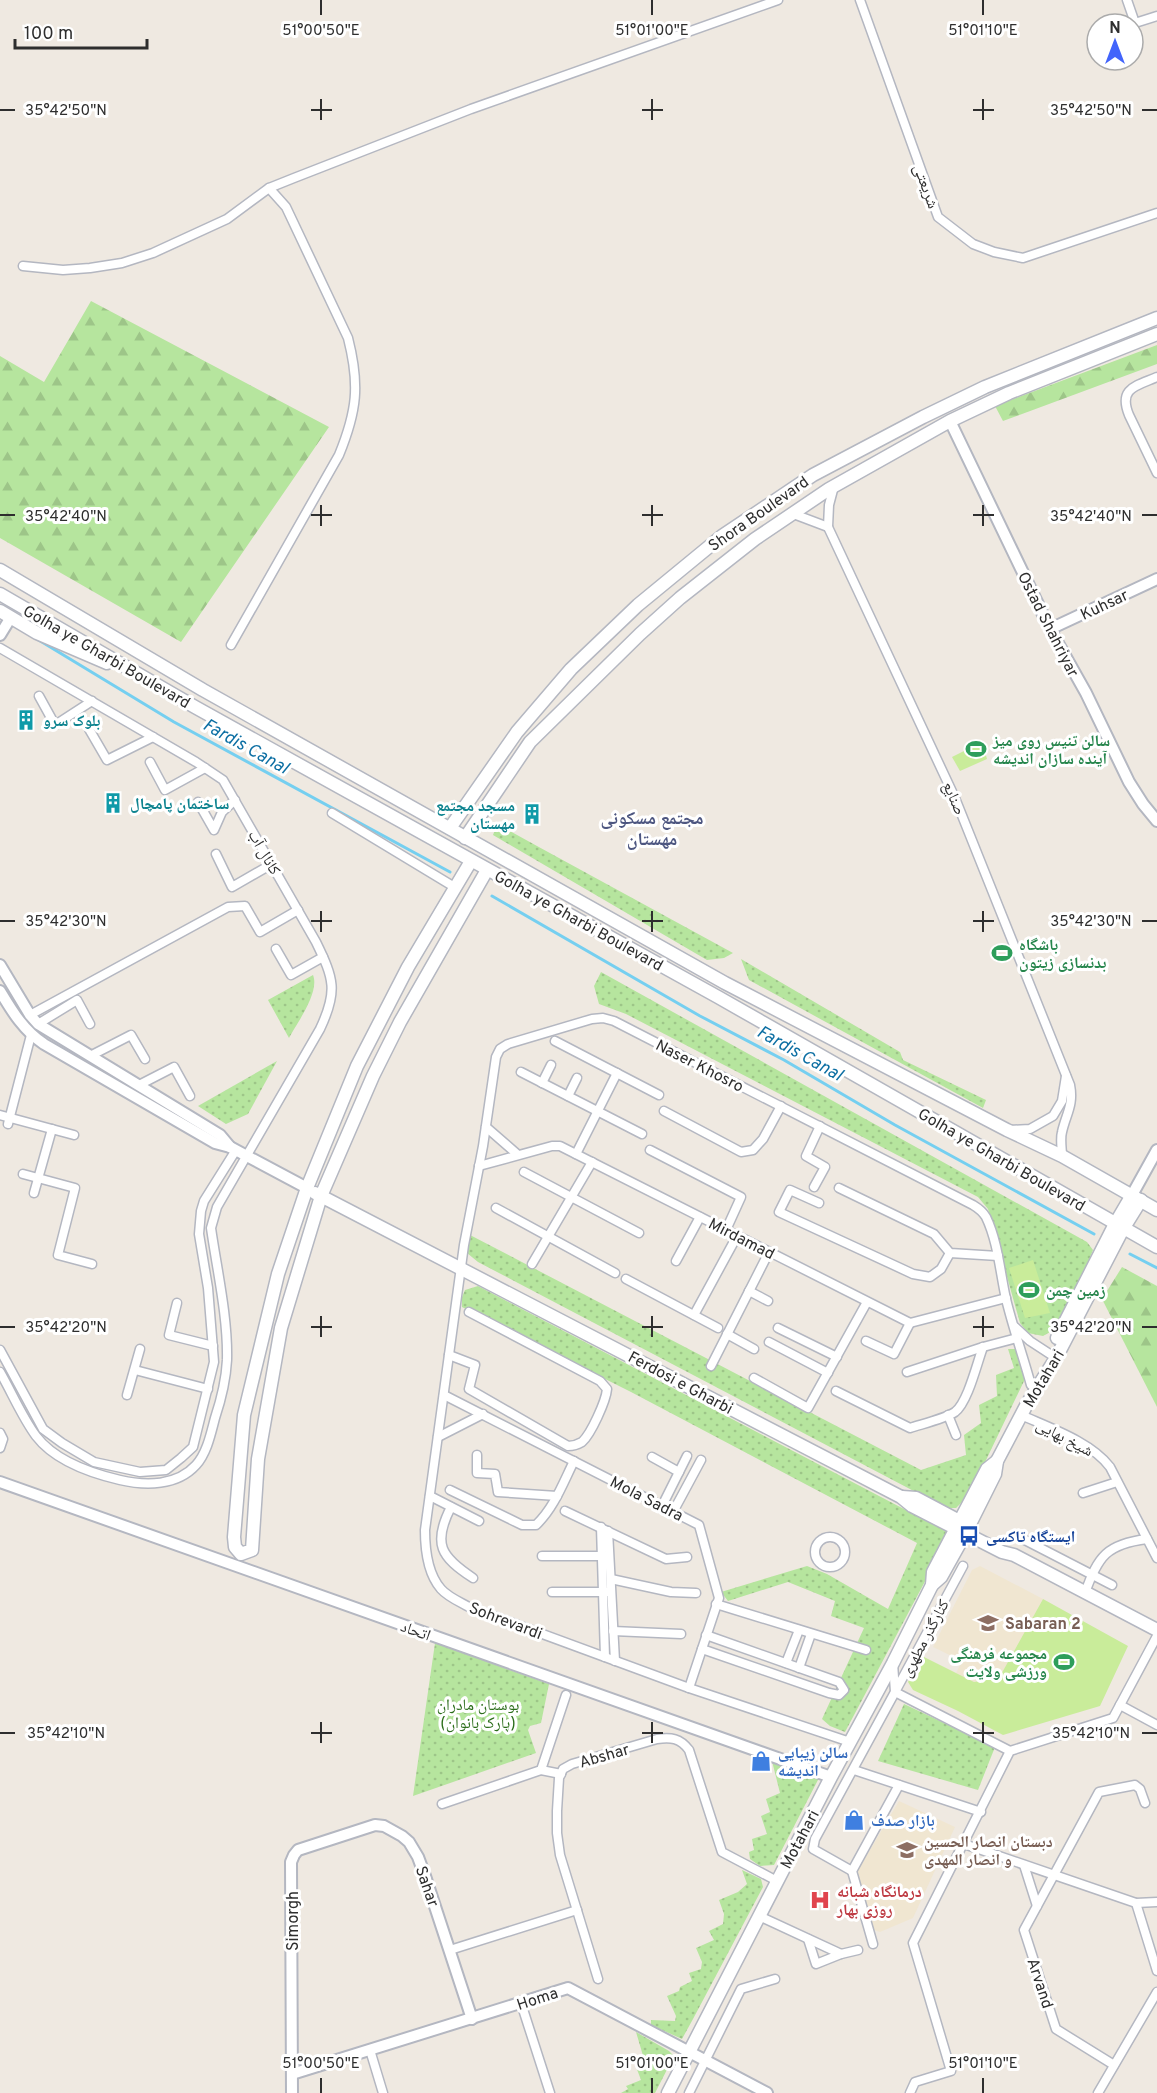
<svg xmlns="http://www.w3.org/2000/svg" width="1157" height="2093" viewBox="0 0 1157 2093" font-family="Overpass,'Noto Naskh Arabic',sans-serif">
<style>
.education{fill:#f0e6d1}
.forest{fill:url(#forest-firs)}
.park{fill:url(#park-dots)}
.pitch{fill:#c9ec9a}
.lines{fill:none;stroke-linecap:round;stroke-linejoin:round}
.stream{stroke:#75cff0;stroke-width:3}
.minor-casing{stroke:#b4b7c1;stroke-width:11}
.tertiary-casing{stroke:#b4b7c1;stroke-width:14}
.secondary-casing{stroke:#b4b7c1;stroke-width:15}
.minor{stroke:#fff;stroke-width:8}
.tertiary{stroke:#fff;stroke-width:10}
.secondary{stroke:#fff;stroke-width:12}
.ticks{fill:none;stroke:#2e2e2e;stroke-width:2}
.labels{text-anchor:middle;stroke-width:6;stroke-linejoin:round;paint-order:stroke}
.street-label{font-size:16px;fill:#2e2e2e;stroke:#fff}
.culture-label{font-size:16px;font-weight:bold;fill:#0d838f;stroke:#fff;text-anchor:start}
.leisure-label{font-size:16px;font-weight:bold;fill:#27864d;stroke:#fff;text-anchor:start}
.transit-label{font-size:16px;font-weight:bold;fill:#164399;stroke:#fff;text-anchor:start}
.education-label{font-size:16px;font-weight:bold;fill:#785e54;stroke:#fff;text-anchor:start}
.park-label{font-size:16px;fill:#2c6e1b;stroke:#fff}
.shop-label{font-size:16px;font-weight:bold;fill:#366cbe;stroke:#fff;text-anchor:start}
.health-label{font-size:16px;font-weight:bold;fill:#be3a42;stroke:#fff;text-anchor:start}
.water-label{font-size:18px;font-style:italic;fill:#0d6fa3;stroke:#fff}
.neighbourhood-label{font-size:18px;font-weight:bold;fill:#4d5680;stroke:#fff}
.ticks-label{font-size:15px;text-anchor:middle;fill:#2e2e2e;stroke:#fff;stroke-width:6;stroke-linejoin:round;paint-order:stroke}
</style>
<defs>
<pattern id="forest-firs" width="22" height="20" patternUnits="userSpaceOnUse" patternTransform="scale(1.5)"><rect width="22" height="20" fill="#b6e59e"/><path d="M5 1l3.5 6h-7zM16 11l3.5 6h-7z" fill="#9dc588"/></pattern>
<pattern id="park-dots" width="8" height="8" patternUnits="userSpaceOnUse" patternTransform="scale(1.5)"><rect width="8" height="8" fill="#b6e59e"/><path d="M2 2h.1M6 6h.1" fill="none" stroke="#9dc588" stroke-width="1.8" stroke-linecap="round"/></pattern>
</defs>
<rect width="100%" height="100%" fill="#efe9e1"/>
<g class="education">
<polygon points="980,1566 1043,1599 999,1678 974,1682 956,1673 962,1661 933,1647 972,1570"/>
<polygon points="899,1801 955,1827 913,1918 880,1932 874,1930 857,1872"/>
</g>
<g class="forest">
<polygon points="91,301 329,427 181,642 0,538 0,356 44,382"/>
<polygon points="1157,345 1157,364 1003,421 995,406"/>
<polygon points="1122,1267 1157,1286 1157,1407 1102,1299"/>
</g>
<g class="park">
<polygon points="501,823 506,829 537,846 733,953 724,958 707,960 493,835 496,827"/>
<polygon points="741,959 900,1052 903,1060 986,1100 983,1108 749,980"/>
<polygon points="601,972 1087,1242 1093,1250 1083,1275 1052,1331 1043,1336 1028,1333 1020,1323 988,1209 978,1197 626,1014 599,1004 594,986"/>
<path d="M313,975C320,992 297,1023 289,1038L268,1000Z"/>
<polygon points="277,1061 248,1114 226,1124 198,1106"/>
<polygon points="470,1235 921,1470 966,1455 964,1435 981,1423 979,1405 997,1396 996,1375 1014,1368 1008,1349 1016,1349 1025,1379 975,1483 962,1502 956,1508 946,1508 478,1262 467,1253 467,1241"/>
<polygon points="478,1286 946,1531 947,1540 845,1732 830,1726 822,1719 864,1628 831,1616 835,1601 788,1582 728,1601 721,1592 807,1566 827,1574 888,1609 917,1543 631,1392 462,1307 462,1297 465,1290"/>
<polygon points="435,1643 549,1684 541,1723 530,1726 528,1730 536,1753 413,1796"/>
<polygon points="904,1704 995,1747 978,1790 878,1761"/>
<polygon points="771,1757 819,1778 774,1865 760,1866 750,1859 749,1852 754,1850 752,1839 767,1834 761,1816 770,1812 766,1799 780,1793"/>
<polygon points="742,1870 761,1879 763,1887 693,2019 682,2039 651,2025 651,2020 675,2021 676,2016 667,1996 679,1991 680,1987 692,1981 689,1973 701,1969 702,1962 696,1948 714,1940 709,1931 723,1924 724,1914 719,1900 738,1892 747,1884"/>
<polygon points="636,2032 669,2051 674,2056 655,2093 621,2093 628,2089 626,2086 641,2080 635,2064 644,2059"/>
</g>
<g class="pitch">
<polygon points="982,742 987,759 960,771 952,757"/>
<polygon points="1033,1260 1050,1313 1025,1318 1009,1268"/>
<polygon points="1043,1599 1128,1646 1100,1706 1003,1735 958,1711 913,1690 908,1682 922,1656 974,1682 999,1678"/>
</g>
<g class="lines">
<g class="stream">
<polyline points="37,639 174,722 450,872"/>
<polyline points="492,896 700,1016 784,1060 895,1125 1094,1234"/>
<polyline points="1130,1254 1157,1268"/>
</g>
<g class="minor-casing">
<g id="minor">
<polyline points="860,0 938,217 973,244 994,252 1023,258 1157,213"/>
<polyline points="1127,0 1135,23 1157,16"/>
<polyline points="23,266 63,270 90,268 122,263 153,253 227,219 269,188 294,178 471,109 778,0"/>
<path d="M1157,377C1136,386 1118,388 1129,415L1157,473"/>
<path d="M834,486L829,505L828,527L955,798L1070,1085C1074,1105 1066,1114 1062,1132C1060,1139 1062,1149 1062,1156"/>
<polyline points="791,513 828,527"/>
<path d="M231,645L339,455C357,411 360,385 348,338L286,207L269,188"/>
<path d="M0,648L196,762L223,780L316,942C334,979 338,991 320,1029L217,1207L211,1228C217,1270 228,1317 227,1360C226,1379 221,1400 215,1418C211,1433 207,1453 196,1465C177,1486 146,1486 120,1480C90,1473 55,1461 36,1436C22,1417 12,1393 0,1372"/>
<polyline points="39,696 55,725 92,701"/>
<polyline points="89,729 107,760 153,737"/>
<polyline points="150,762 165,790 205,768"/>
<polyline points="198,802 214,830 222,812 235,800"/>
<polyline points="332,813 456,888"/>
<polyline points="216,854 232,887 272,864"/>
<polyline points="276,949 291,975 323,957"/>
<polyline points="30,1015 228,907 245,906 260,932 298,910"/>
<polyline points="38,1024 77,1000 90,1024"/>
<polyline points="555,1041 659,1095"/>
<polyline points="90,1056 131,1035 145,1059"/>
<polyline points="521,1072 642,1134"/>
<polyline points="542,1083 551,1065"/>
<polyline points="139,1085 174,1067 190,1096"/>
<polyline points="568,1096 577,1078"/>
<polyline points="664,1111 741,1152 753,1150 763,1139 781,1106"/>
<polyline points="0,1115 74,1135"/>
<polyline points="8,1124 31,1035"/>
<polyline points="486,1127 517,1154"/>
<polyline points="1010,1130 1030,1129 1053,1116 1062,1101 1066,1076"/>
<polyline points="650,1150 741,1197 726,1230"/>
<polyline points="576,1154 617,1073"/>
<polyline points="479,1166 552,1146 560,1146 910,1323 1006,1298"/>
<polyline points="524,1172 639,1233"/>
<polyline points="23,1174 75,1188 58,1255 92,1264"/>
<polyline points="814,1187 825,1167 806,1156 820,1126"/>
<polyline points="839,1188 934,1234 950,1253 998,1256"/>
<polyline points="34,1193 52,1129"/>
<polyline points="819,1203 790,1190 779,1212 913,1274 930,1277 941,1269 950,1253"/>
<polyline points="496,1208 615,1273"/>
<polyline points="676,1261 700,1217"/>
<polyline points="532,1264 592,1162"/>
<polyline points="626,1279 718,1328"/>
<polyline points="749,1291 768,1301"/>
<polyline points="177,1303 169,1335 213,1346"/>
<polyline points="694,1315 737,1236"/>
<polyline points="1015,1327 1030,1341 1056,1358"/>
<polyline points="778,1328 837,1357"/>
<polyline points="727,1334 754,1349"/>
<polyline points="866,1341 894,1354 910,1323"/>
<polyline points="769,1342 828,1373"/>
<polyline points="0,1350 43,1429 62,1443 94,1462 140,1472 166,1470 181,1458 193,1447 214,1362 208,1288 199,1234 201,1211 204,1201 236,1150"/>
<path d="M449,1355L475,1365L469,1389L568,1446C574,1446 577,1445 582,1442C591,1434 606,1401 607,1389L600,1381L469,1312"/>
<polyline points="711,1366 769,1252"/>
<polyline points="135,1370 208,1389"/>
<polyline points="907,1372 983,1347 1017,1338"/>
<polyline points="754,1378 808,1408 867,1302"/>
<path d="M836,1391L910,1428C922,1424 944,1419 955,1412C968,1402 977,1363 983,1347"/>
<polyline points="127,1395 140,1349"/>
<polyline points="444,1395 699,1525 719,1598 689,1688"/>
<polyline points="948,1415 956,1435"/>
<path d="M1021,1415C1050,1428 1091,1442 1110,1467L1157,1558"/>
<polyline points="0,1433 3,1439 0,1448"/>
<polyline points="438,1437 483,1414"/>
<polyline points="477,1455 477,1473 495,1474 498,1492 557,1496"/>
<polyline points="652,1457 679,1472"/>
<path d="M450,1490L522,1525H536C554,1508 563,1483 574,1461"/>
<polyline points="1083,1493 1117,1482"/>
<polyline points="430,1496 479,1521"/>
<polyline points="662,1506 687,1456"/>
<path d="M451,1507C432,1544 441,1557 473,1578"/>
<polyline points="565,1511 666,1559 687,1557"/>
<polyline points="673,1512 701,1460"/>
<polyline points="601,1527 605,1657"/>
<polyline points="608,1531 615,1661"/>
<circle cx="830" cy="1552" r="15"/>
<polyline points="1019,1537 1112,1585"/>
<polyline points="542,1556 606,1556"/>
<polyline points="963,1566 895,1692 1010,1751"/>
<polyline points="611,1579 671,1592 696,1593"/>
<polyline points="552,1592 608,1592"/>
<path d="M1085,1593C1098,1556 1107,1544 1147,1539"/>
<polyline points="716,1604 866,1650"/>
<polyline points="613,1631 681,1634"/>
<polyline points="702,1649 829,1693 839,1695 844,1690 839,1682 706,1635"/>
<polyline points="786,1663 799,1630"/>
<polyline points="799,1668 811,1634"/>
<polyline points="1120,1705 1157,1725"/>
<path d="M850,1742L689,1688L469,1607C460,1602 448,1597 441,1589C427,1573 425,1549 425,1530L464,1245L483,1146L496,1057L500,1049L508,1044L592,1019L603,1018L614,1021L973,1205C978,1208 983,1212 986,1217C998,1242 1000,1272 1006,1299C1013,1328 1023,1356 1031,1385L1037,1389"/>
<polyline points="541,1770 561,1774"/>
<polyline points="854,1770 981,1812"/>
<polyline points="442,1804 541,1770 566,1695"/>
<polyline points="964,1844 1136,1903 1157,1902"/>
<polyline points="1024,1865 1037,1906"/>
<polyline points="852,1871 813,1849 815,1839 895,1692 893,1663"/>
<polyline points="1136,1903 1157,1971"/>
<polyline points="759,1916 841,1954 858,1950"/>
<polyline points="808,1939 816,1964 841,1954"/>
<polyline points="873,1944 852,1871 899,1785"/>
<polyline points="450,1950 577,1910"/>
<path d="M598,1979L560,1855L557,1833V1811L559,1778L563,1769L572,1764L657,1739C671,1737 680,1738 689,1750L722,1852L777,1881"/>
<polyline points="521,2003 550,2093"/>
<polyline points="370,2050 383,2093"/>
<polyline points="1114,2065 1056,2029 1024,1930 1099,1792 1135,1785 1140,1789 1145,1803"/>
<polyline points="689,2093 741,1989 775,1979"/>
<polyline points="910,2093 915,2082 951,2071 913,1943 1010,1751 1113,1718 1157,1636"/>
<polyline points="1098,2093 1157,1992"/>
</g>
</g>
<g class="tertiary-casing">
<g id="tertiary">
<polyline points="950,421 1050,629 1086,693 1129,782 1143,804 1157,821"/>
<polyline points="1050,629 1157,579"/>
<polyline points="0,635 11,617"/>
<polyline points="0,965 30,1015 38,1024 220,1135 230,1147"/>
<path d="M0,991C12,1011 23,1030 44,1044L215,1143L230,1147L307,1188"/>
<polyline points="1132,1195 1157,1150"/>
<polyline points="0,1482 831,1777"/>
<polyline points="292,2074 568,1988 767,2093"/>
<polyline points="292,2093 291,1862 294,1855 298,1850 375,1825 384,1826 402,1836 409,1842 418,1857 425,1876 472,2019"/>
</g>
</g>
<g class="secondary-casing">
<g id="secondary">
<polyline points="0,570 203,690 725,983 1007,1130 1062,1156 1157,1210"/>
<polyline points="0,594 195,707 718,997 1157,1247"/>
<polyline points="0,611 37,633 107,663"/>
<polyline points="450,828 517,732 571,669 638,605 722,536 813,475 923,417 985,387 1157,318"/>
<polyline points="465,838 530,742 640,634 680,598 755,539 829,489 950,421 1009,393 1157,334"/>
<polyline points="471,861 408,967 357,1066 307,1188 278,1274 244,1415 234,1537 235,1547 241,1554 252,1550 258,1459 281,1328 321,1196 373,1076 400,1022 487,870"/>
<polyline points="315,1193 901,1497 912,1506 1002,1552 1014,1555 1157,1630"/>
<polyline points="1057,1338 1115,1224 1132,1195"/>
<polyline points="902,1497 916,1498 965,1524"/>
<polyline points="932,1585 941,1577 965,1534 995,1474 997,1461 1027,1404 1056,1358 1123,1229 1141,1200"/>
<polyline points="668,2093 831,1777 893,1663 932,1585 933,1572 987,1469 997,1461"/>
</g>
</g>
<use href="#minor" class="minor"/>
<use href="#tertiary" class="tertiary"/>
<use href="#secondary" class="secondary"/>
</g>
<path class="ticks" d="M321,0V15M652,0V15M983,0V15M321,99V120M652,99V120M983,99V120M0,110H15M311,110H332M642,110H663M973,110H994M1142,110H1157M321,505V526M652,505V526M983,505V526M0,515H15M311,515H332M642,515H663M973,515H994M1142,515H1157M321,911V932M652,911V932M983,911V932M0,921H15M311,921H332M642,921H663M973,921H994M1142,921H1157M321,1316V1337M652,1316V1337M983,1316V1337M0,1327H15M311,1327H332M642,1327H663M973,1327H994M1142,1327H1157M321,1722V1743M652,1722V1743M983,1722V1743M0,1733H15M311,1733H332M642,1733H663M973,1733H994M1142,1733H1157M321,2078V2093M652,2078V2093M983,2078V2093"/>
<defs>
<g id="building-bare" transform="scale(1.62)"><path d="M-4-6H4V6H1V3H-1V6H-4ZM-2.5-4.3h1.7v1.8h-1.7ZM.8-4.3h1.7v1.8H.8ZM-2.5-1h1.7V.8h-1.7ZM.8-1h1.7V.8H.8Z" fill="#0f9aa8" stroke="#fff" stroke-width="2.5" paint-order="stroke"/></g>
<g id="stadium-bare" transform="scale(1.62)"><path d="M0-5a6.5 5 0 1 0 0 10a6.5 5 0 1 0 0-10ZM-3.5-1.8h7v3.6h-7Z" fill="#2e9e5b" stroke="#fff" stroke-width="2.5" paint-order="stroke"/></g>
<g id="bus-bare" transform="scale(1.62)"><path d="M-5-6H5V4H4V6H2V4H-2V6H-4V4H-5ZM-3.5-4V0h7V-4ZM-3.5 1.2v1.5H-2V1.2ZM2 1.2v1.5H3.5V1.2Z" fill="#1a4fb4" stroke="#fff" stroke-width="2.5" paint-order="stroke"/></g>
<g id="school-bare" transform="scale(1.62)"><path d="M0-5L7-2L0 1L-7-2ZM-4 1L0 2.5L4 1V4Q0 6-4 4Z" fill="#8d6e63" stroke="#fff" stroke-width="2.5" paint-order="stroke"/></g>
<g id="shop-bare" transform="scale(1.62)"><path d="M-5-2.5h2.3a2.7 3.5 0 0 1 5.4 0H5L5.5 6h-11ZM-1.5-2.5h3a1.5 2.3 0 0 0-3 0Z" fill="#3f7fe0" stroke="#fff" stroke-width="2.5" paint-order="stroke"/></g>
<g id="hospital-bare" transform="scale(1.62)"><path d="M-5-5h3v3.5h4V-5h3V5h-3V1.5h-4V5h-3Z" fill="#e0444e" stroke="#fff" stroke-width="2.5" paint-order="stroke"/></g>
</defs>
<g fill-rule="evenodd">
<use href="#building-bare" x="26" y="720"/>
<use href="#stadium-bare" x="976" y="749"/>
<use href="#building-bare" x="113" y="803"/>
<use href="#building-bare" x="532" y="814"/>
<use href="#stadium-bare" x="1002" y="953"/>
<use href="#stadium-bare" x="1029" y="1290"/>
<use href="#bus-bare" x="969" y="1536"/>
<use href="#school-bare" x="988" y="1623"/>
<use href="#stadium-bare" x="1064" y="1662"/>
<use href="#shop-bare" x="761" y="1761"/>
<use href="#shop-bare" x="854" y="1820"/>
<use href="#school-bare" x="907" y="1850"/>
<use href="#hospital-bare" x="820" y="1900"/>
</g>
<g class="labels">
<g class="street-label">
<text transform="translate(927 186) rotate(70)" y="6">شریعتی</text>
<text transform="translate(758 513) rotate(-35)" y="6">Shora Boulevard</text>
<text transform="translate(1104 604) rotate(-25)" y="6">Kuhsar</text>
<text transform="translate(1049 624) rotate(63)" y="6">Ostad Shahriyar</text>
<text transform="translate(107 656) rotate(30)" y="6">Golha ye Gharbi Boulevard</text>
<text transform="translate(955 798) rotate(67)" y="6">صنایع</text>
<text transform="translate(265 852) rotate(60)" y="6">کانال آب</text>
<text transform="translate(579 920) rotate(29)" y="6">Golha ye Gharbi Boulevard</text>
<text transform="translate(700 1065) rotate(27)" y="6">Naser Khosro</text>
<text transform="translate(1002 1159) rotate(30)" y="6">Golha ye Gharbi Boulevard</text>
<text transform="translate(742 1238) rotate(27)" y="6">Mirdamad</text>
<text transform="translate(1043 1378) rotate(-59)" y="6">Motahari</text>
<text transform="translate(681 1382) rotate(28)" y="6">Ferdosi e Gharbi</text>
<text transform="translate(1065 1437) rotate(28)" y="6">شیخ بهایی</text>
<text transform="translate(647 1498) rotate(27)" y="6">Mola Sadra</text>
<text transform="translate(506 1620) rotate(21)" y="6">Sohrevardi</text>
<text transform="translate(416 1630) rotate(20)" y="6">اتحاد</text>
<text transform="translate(924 1638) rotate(-62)" y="6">کنارگذر مطهری</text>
<text transform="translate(604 1755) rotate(-16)" y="6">Abshar</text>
<text transform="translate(799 1839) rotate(-62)" y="6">Motahari</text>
<text transform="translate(428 1886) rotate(71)" y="6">Sahar</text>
<text transform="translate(292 1921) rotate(-90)" y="6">Simorgh</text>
<text transform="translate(1041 1983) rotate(72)" y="6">Arvand</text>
<text transform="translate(537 1998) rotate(-18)" y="6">Homa</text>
</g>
<g class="culture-label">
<text x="43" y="726">بلوک سرو</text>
<text x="130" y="809">ساختمان پامچال</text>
<text x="515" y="811" text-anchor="end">مسجد مجتمع<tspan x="515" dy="18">مهستان</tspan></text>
</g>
<g class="leisure-label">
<text x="993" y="746">سالن تنیس روی میز<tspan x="993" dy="18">آینده سازان اندیشه</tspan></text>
<text x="1019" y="950">باشگاه<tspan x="1019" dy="18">بدنسازی زیتون</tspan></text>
<text x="1046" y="1296">زمین چمن</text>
<text x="1047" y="1659" text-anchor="end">مجموعه فرهنگی<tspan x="1047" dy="18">ورزشی ولایت</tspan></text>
</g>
<g class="transit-label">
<text x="986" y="1542">ایستگاه تاکسی</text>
</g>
<g class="education-label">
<text x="1005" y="1629">Sabaran 2</text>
<text x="924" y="1847">دبستان انصار الحسین<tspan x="924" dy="18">و انصار المهدی</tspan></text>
</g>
<g class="park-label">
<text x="478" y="1710">بوستان مادران<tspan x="478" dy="18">(پارک بانوان)</tspan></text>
</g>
<g class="shop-label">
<text x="778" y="1758">سالن زیبایی<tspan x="778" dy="18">اندیشه</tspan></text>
<text x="871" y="1826">بازار صدف</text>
</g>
<g class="health-label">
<text x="837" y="1897">درمانگاه شبانه<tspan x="837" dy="18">روزی بهار</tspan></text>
</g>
<g class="water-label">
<text transform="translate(246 746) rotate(29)" y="6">Fardis Canal</text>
<text transform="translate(800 1053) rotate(29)" y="6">Fardis Canal</text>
</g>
<g class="neighbourhood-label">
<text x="652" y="824">مجتمع مسکونی<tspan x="652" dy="21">مهستان</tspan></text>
</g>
</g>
<g class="ticks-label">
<text x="321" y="35">51°00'50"E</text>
<text x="652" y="35">51°01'00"E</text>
<text x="983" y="35">51°01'10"E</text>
<text x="66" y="115">35°42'50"N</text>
<text x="1091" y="115">35°42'50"N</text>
<text x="66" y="521">35°42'40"N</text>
<text x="1091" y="521">35°42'40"N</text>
<text x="66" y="926">35°42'30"N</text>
<text x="1091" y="926">35°42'30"N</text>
<text x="66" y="1332">35°42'20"N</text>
<text x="1091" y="1332">35°42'20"N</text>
<text x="66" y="1738">35°42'10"N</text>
<text x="1091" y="1738">35°42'10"N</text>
<text x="321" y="2068">51°00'50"E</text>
<text x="652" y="2068">51°01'00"E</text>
<text x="983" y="2068">51°01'10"E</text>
</g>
<g transform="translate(1115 42)"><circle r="28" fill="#ffffff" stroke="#ababab" stroke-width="1.5"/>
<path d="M0-4.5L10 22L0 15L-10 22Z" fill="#4264fb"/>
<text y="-9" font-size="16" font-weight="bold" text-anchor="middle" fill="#2e2e2e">N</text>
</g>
<path d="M15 39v9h132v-9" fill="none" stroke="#2e2e2e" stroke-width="3"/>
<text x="24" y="39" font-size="18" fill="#2e2e2e" stroke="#ffffff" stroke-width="4.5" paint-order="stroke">100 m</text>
</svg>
